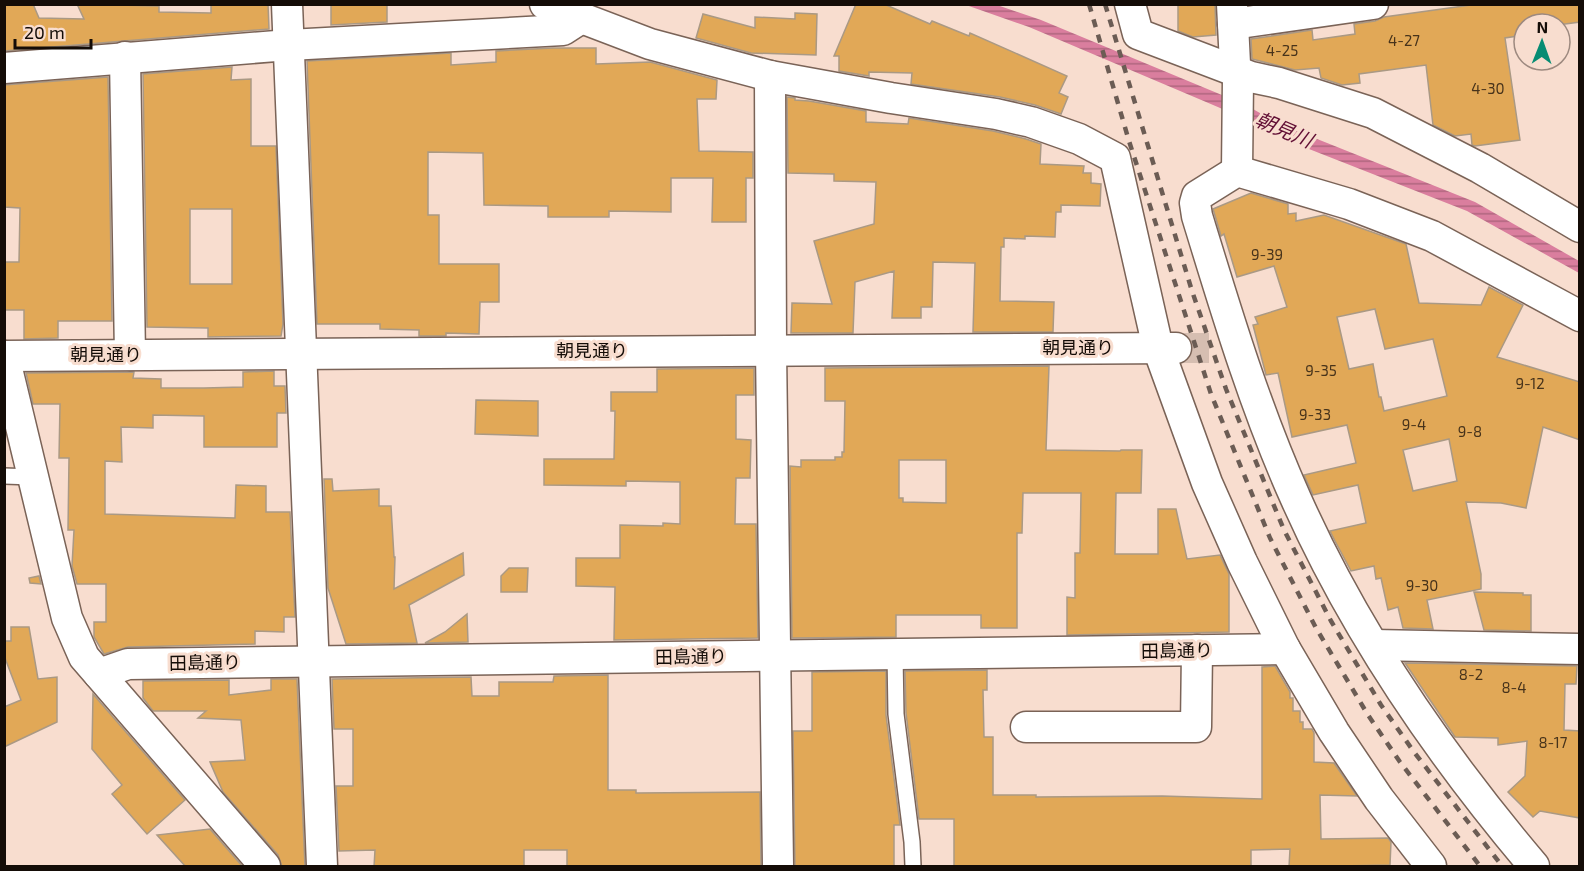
<svg xmlns="http://www.w3.org/2000/svg" width="1584" height="871" viewBox="0 0 1584 871" font-family="'Exo 2','Noto Sans JP',sans-serif">
<style>
.water{fill:url(#water-rules)}
.building{fill:#e1a857;stroke:#aa9984;stroke-width:1.5;fill-rule:evenodd}
.lines{fill:none;stroke-linecap:round;stroke-linejoin:round}
.street-tunnel{stroke:#d6beb1;stroke-width:30;stroke-dasharray:30 15;stroke-linecap:butt}
.lane-casing{stroke:#7a6357;stroke-width:18}
.street-casing{stroke:#7a6357;stroke-width:33}
.lane{stroke:#fff;stroke-width:15}
.street{stroke:#fff;stroke-width:30}
.rail{stroke:#6b5c54;stroke-width:4.5;stroke-dasharray:8 8;stroke-linecap:butt}
.labels{text-anchor:middle;stroke-width:6;stroke-linejoin:round;paint-order:stroke}
.number-label{font-size:15px;fill:#47331b}
.street-label{font-size:18px;fill:#140c07;stroke:#f8ddcf}
.water-label{font-size:20px;font-style:italic;fill:#610e34;stroke:#f8ddcf}
</style>
<defs>
<pattern id="water-rules" width="6" height="5" patternUnits="userSpaceOnUse" patternTransform="scale(1.5)"><rect width="6" height="5" fill="#da7e9e"/><path d="M0 2.5h6" fill="none" stroke="#b0667f"/></pattern>
</defs>
<rect width="100%" height="100%" fill="#f8ddcf"/>
<polygon class="water" points="966,5 997,5 1041,20 1246,105 1277,123 1475,202 1579,261 1579,273 1467,211 1309,149 1232,113 1029,27"/>
<g class="building">
<polygon points="4,4 33,4 39,18 84,19 77,4 159,6 159,12 211,13 211,4 268,4 269,29 4,51"/>
<polygon points="331,4 387,4 387,22 331,25"/>
<polygon points="856,4 884,4 930,24 932,21 969,36 970,33 1067,76 1059,93 1068,97 1061,114 1035,105 1000,97 911,84 912,73 869,72 869,76 839,71 839,56 834,56"/>
<polygon points="1178,4 1215,4 1216,35 1193,37 1178,31"/>
<polygon points="1478,4 1580,4 1580,22 1565,24 1524,24 1524,35 1505,38 1520,140 1475,146 1472,145 1471,134 1455,136 1433,125 1426,65 1359,74 1360,83 1342,85 1321,78 1319,68 1295,70 1252,59 1251,39 1312,30 1313,40 1355,34 1354,24 1375,21 1384,17"/>
<polygon points="795,13 817,14 816,55 751,53 696,38 703,14 755,28 755,17 795,19"/>
<polygon points="553,48 596,48 596,64 650,62 717,80 716,99 697,99 699,151 753,152 753,178 746,178 746,222 712,222 713,178 671,178 671,212 609,211 609,217 548,217 548,206 484,205 483,153 428,152 428,215 439,215 439,264 499,264 499,302 480,302 479,334 446,333 446,336 419,336 419,330 380,329 380,324 317,324 307,61 451,53 451,65 496,62 496,51"/>
<path d="M232,67L231,80L251,79V146H276L283,324L281,336L208,337V328L147,327L143,74ZM190,209H232V284H190Z"/>
<polygon points="108,77 112,321 58,321 58,338 24,339 24,310 4,310 5,262 19,262 20,208 4,207 4,85"/>
<polygon points="787,97 795,98 795,100 809,101 866,111 866,122 908,124 909,118 993,131 1026,139 1041,144 1040,164 1084,166 1083,173 1091,173 1091,183 1101,184 1100,206 1061,205 1061,212 1056,212 1055,237 1025,236 1025,239 1004,238 1004,247 1001,247 1000,301 1054,302 1053,332 973,332 975,263 933,262 932,307 921,307 921,318 892,318 894,271 855,282 853,333 791,333 792,303 832,304 814,241 874,224 876,182 834,181 834,174 788,173"/>
<path d="M1251,193L1288,204V214L1296,213V221L1324,215L1406,244L1419,303L1481,305L1489,287L1523,305L1497,357L1580,382V440L1543,427L1526,508L1501,503L1466,502L1481,574V589L1427,600L1433,629L1403,628L1398,607L1388,610L1381,578L1376,579L1374,566L1351,571L1335,541L1330,531L1366,523L1358,485L1313,495L1304,475L1356,463L1347,425L1292,437L1278,373L1266,375L1253,325L1258,324L1255,317L1287,307L1274,266L1237,277L1224,234L1221,236L1213,209ZM1375,309L1385,349L1433,339L1447,396L1384,411L1381,397H1379L1373,364L1349,369L1337,317ZM1449,439L1457,481L1413,491L1403,450Z"/>
<path d="M1049,366L1046,450L1120,451L1121,450H1142L1141,493H1116L1115,554H1158V509H1176L1187,559L1220,555L1229,574V632L1067,635V597L1075,598V553H1080L1081,493H1023L1022,533H1017V628H981V615H896V637L792,638L790,466L801,467V460H835V457H842V452H844L845,401H825V368ZM899,460H946V503L903,502V498H899Z"/>
<polygon points="754,368 754,395 736,395 736,439 751,440 750,478 736,478 735,524 756,524 758,638 614,640 615,587 576,586 576,558 620,558 620,525 663,526 663,523 680,524 680,482 626,481 626,486 544,485 544,459 614,459 615,411 611,411 611,392 657,392 657,369"/>
<polygon points="274,371 274,386 285,386 286,413 277,413 277,447 204,447 204,416 153,415 153,428 121,427 122,462 105,461 105,514 235,518 236,485 266,486 266,512 290,512 295,617 284,617 284,632 255,631 255,644 128,647 104,654 94,637 94,622 106,622 106,584 77,584 72,566 74,530 68,530 69,458 59,458 60,404 33,404 26,373 134,372 133,378 161,379 161,388 204,388 243,387 243,372"/>
<polygon points="476,400 538,401 538,436 475,434"/>
<polygon points="324,479 332,479 333,491 379,489 379,506 391,506 394,557 395,557 394,589 463,553 464,575 409,605 417,643 346,644 328,588"/>
<polygon points="509,568 528,568 527,592 501,592 501,576"/>
<polygon points="39,576 41,584 30,583 29,578"/>
<polygon points="1474,592 1523,593 1523,595 1531,595 1531,631 1484,630"/>
<polygon points="467,614 468,642 425,643 445,632"/>
<polygon points="11,627 29,627 38,679 57,677 57,722 4,747 4,707 21,700 5,658 5,641 11,641"/>
<polygon points="1405,663 1577,666 1576,684 1565,684 1564,730 1580,731 1580,818 1540,811 1533,817 1508,792 1525,776 1527,741 1498,745 1498,738 1455,737"/>
<polygon points="1275,666 1290,692 1290,698 1293,698 1293,711 1300,711 1300,722 1303,722 1303,729 1312,729 1314,733 1314,762 1334,763 1357,796 1320,795 1321,839 1388,838 1391,842 1390,865 1289,867 1290,849 1251,850 1251,867 954,867 954,819 919,819 906,713 905,671 987,670 987,690 983,690 984,737 993,737 993,795 1036,795 1036,797 1162,796 1262,799 1262,667"/>
<polygon points="886,671 886,715 900,825 894,825 894,866 795,866 793,731 812,731 812,672"/>
<polygon points="608,675 608,790 636,790 636,793 760,792 761,866 567,867 567,850 524,850 524,867 374,867 375,850 339,851 336,786 353,786 353,729 334,729 332,679 471,677 472,696 499,696 499,682 553,682 554,676"/>
<polygon points="271,679 297,679 305,867 282,867 278,855 223,792 210,762 245,760 241,720 198,718 206,711 153,711 143,698 143,681 229,680 229,695 271,690"/>
<polygon points="93,694 185,800 147,834 112,794 122,785 92,749"/>
<polygon points="210,829 243,867 186,867 157,835"/>
</g>
<g class="lines">
<polyline class="street-tunnel" points="1179,348 1220,348"/>
<g class="lane-casing">
<g id="lane">
<polyline points="4,476 33,477"/>
<polyline points="895,654 896,714 912,842 913,866"/>
</g>
</g>
<g class="street-casing">
<g id="street">
<polyline points="287,4 322,866"/>
<polyline points="545,4 650,44 770,76 891,98 996,114 1031,122 1079,139 1115,158 1158,348 1207,483 1242,562 1285,649 1334,732 1379,799 1431,866"/>
<polyline points="1130,4 1138,34 1251,77 1279,83 1373,113 1480,168 1580,227"/>
<polyline points="1232,4 1235,64 1238,79 1237,171"/>
<polyline points="1233,24 1373,4"/>
<polyline points="125,57 130,355"/>
<polyline points="4,68 289,45 563,30 580,19"/>
<polyline points="770,76 771,350 778,866"/>
<polyline points="4,356 1176,348"/>
<polyline points="4,356 67,618 84,657 265,866"/>
<polyline points="1374,645 1580,649"/>
<polyline points="99,674 128,664 1285,649"/>
<polyline points="1026,727 1196,727 1197,650"/>
<path d="M1534,866C1440,755 1355,632 1296,499C1255,408 1226,311 1197,216L1195,203L1197,196L1237,171L1349,204L1432,236L1580,316"/>
</g>
</g>
<use href="#lane" class="lane"/>
<use href="#street" class="street"/>
<g class="rail">
<polyline points="1089,4 1129,141 1211,394 1270,538 1316,628 1368,715 1400,762 1480,866"/>
<polyline points="1105,4 1192,291 1226,389 1284,530 1331,621 1381,705 1414,752 1502,866"/>
</g>
</g>
<g class="labels">
<g class="number-label">
<text x="1404" y="46">4-27</text>
<text x="1282" y="56">4-25</text>
<text x="1488" y="94">4-30</text>
<text x="1267" y="260">9-39</text>
<text x="1321" y="376">9-35</text>
<text x="1530" y="389">9-12</text>
<text x="1315" y="420">9-33</text>
<text x="1414" y="430">9-4</text>
<text x="1470" y="437">9-8</text>
<text x="1422" y="591">9-30</text>
<text x="1471" y="680">8-2</text>
<text x="1514" y="693">8-4</text>
<text x="1553" y="748">8-17</text>
</g>
<g class="street-label">
<text x="1078" y="354">朝見通り</text>
<text x="592" y="357">朝見通り</text>
<text x="106" y="361">朝見通り</text>
<text transform="translate(1177 651) rotate(-1)" y="6">田島通り</text>
<text transform="translate(691 657) rotate(-1)" y="6">田島通り</text>
<text transform="translate(205 663) rotate(-1)" y="6">田島通り</text>
</g>
<g class="water-label">
<text transform="translate(1284 130) rotate(23)" y="7">朝見川</text>
</g>
</g>
<rect width="1584" height="871" fill="none" stroke="#140c07" stroke-width="12"/>
<g transform="translate(1542 42) rotate(1)"><circle r="28" fill="#f8ddcf" stroke="#9d897f" stroke-width="1.5"/>
<path d="M0-4.5L10 22L0 15L-10 22Z" fill="#078c73"/>
<text y="-9" font-size="16" font-weight="bold" text-anchor="middle" fill="#140c07">N</text>
</g>
<path d="M15 39v9h76v-9" fill="none" stroke="#140c07" stroke-width="3"/>
<text x="24" y="39" font-size="18" fill="#140c07" stroke="#f8ddcf" stroke-width="4.5" paint-order="stroke">20 m</text>
</svg>
